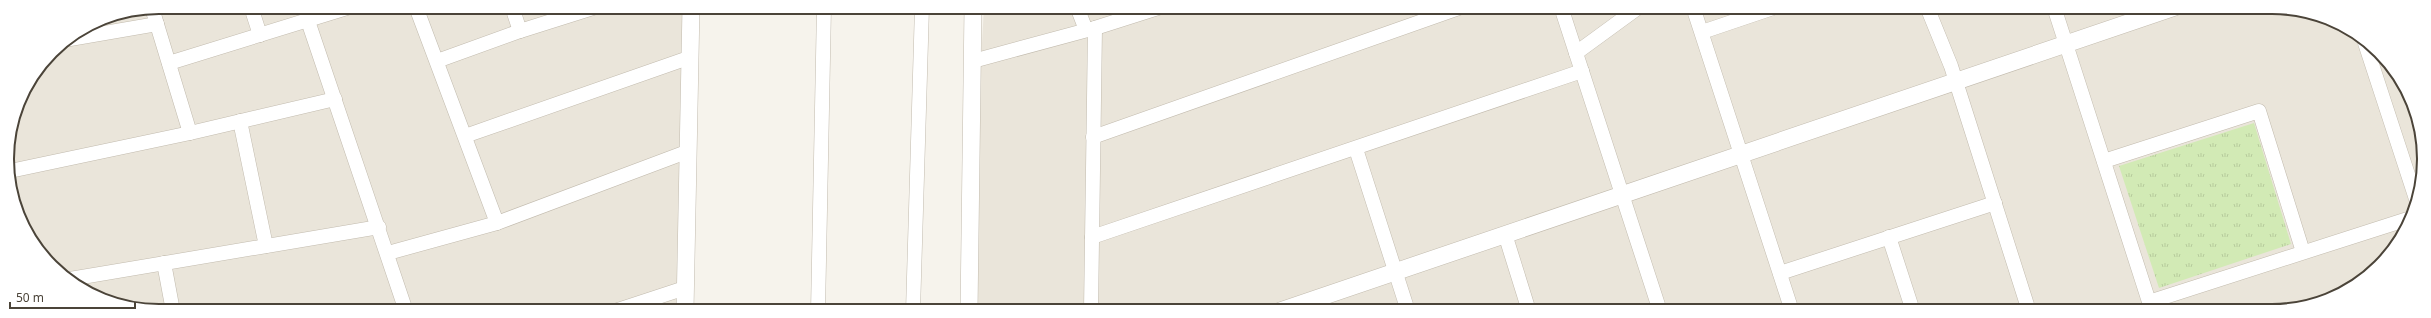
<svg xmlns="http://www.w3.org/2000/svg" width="2431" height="318" viewBox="0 0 2431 318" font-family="'Noto Sans',sans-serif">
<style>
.residential{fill:#eae5da}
.grass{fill:url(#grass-tufts)}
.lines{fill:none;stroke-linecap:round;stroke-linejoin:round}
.minor-casing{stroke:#c2bbae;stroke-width:15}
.tertiary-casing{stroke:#c2bbae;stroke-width:18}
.minor{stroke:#fff;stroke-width:14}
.tertiary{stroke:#fff;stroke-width:17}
.rim{fill:none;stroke:#4b4439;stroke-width:2}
</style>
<defs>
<pattern id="grass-tufts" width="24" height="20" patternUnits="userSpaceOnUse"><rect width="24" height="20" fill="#d2eab5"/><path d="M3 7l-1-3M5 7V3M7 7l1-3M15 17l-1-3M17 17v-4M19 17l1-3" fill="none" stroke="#b6ca9c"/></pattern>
</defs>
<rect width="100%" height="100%" fill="#f6f3ec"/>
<g class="residential">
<polygon points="159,7 686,7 681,311 149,311 92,295 45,259 15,208 7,149 23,92 52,51 101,18"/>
<polygon points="984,7 2282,7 2339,23 2386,59 2416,110 2424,169 2408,226 2379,267 2330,299 2282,311 975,311 978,115"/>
</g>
<polygon class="grass" points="2254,123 2291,244 2159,288 2119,166"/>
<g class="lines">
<g class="minor-casing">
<g id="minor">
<polyline points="251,7 260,35"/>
<polyline points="416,7 497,223"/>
<polyline points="512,7 520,31 596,7"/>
<polyline points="1077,7 1086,30"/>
<polyline points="1561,7 1660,311"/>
<polyline points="1693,7 1792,311"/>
<polyline points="1927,7 1951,66 2029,311"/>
<polyline points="2054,7 2152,311"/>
<polyline points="152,8 190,133 335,99"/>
<polyline points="308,21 406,311"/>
<polyline points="1702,32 1776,7"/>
<polyline points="70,39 157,24"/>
<polyline points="2365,43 2416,199"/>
<polyline points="1576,53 1639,7"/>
<polyline points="437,61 520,31"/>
<polyline points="973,61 1095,28 1161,7"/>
<polyline points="169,63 350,7"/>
<polyline points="240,121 266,246"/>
<polyline points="465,136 691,57"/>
<polyline points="1093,137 1462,7"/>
<polyline points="1356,149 1408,311"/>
<polyline points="2104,161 2259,111 2303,252"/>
<polyline points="10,171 190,133"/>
<polyline points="1505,234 1529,311"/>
<polyline points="1092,237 1582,71"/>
<polyline points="1889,237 1913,311"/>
<polyline points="388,253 497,223 689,151"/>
<polyline points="164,263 173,311"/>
<polyline points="1780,273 1995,203"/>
<polyline points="70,279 379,227"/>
<polyline points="2149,302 2411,218"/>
<polyline points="615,311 685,288"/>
<polyline points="818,311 824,7"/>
<polyline points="913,311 922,7"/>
<polyline points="1091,311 1095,28"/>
</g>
</g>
<g class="tertiary-casing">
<g id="tertiary">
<polyline points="685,311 691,7"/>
<polyline points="969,311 973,7"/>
<polyline points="1280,311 2175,7"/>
</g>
</g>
<use href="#minor" class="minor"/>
<use href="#tertiary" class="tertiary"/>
</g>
<path d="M0 0H2431V318H0ZM159 14H2272A145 145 0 0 1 2417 159V159A145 145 0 0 1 2272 304H159A145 145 0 0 1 14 159V159A145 145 0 0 1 159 14Z" fill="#fff" fill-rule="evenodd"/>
<path class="rim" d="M159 14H2272A145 145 0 0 1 2417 159V159A145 145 0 0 1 2272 304H159A145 145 0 0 1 14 159V159A145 145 0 0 1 159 14Z"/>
<path d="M10 302v6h125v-6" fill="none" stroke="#4b4439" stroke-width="2"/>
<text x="16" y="302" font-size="12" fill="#4b4439" stroke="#ffffff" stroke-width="3" paint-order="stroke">50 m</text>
</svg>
